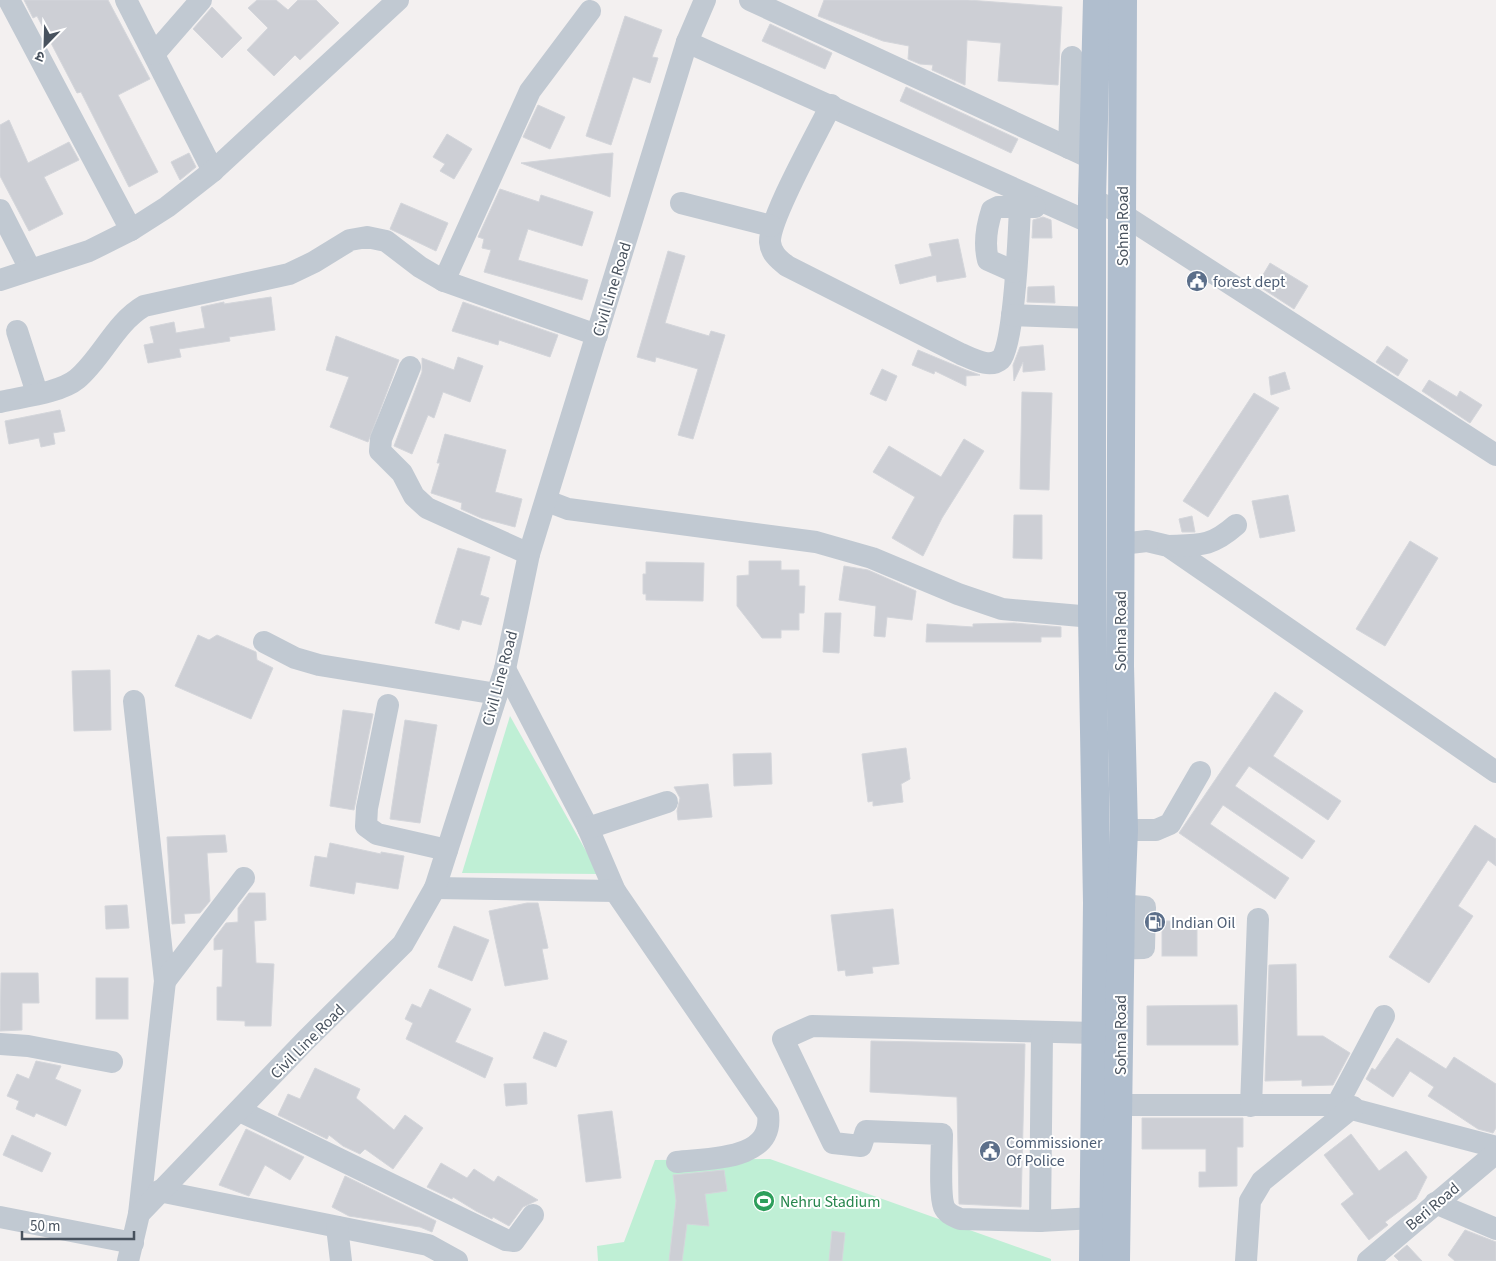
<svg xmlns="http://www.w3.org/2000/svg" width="1496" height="1261" viewBox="0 0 1496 1261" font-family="'Source Sans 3','Noto Sans Devanagari',sans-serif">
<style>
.green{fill:#bfefd5}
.building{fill:#cdcfd5;stroke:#d4d6db}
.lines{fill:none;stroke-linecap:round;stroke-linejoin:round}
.minor{stroke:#c1c9d2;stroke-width:22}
.major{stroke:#b0bece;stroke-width:28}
.labels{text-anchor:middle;stroke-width:4;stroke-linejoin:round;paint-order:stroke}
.street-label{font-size:16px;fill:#48525e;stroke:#fff}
.service-label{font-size:16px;fill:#4e5e75;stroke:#fff;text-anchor:start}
.leisure-label{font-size:16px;fill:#27864d;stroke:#fff;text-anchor:start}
</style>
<rect width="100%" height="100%" fill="#f3f0f0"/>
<g class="green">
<polygon points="510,716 599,874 462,873"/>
<polygon points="770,1159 1051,1259 1051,1261 598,1261 597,1246 624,1242 655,1160"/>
</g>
<g class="building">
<polygon points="24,0 108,0 150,79 118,95 158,172 129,187 81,92 77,93 37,16 33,18"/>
<polygon points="257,0 276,0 288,10 298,0 316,0 339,23 300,60 295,55 274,76 247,50 268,28 248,8"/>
<polygon points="824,0 968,0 1062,7 1058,85 998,81 1001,43 967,40 965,85 932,70 933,65 920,64 908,59 909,46 883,41 818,16"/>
<polygon points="212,7 242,38 222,58 193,29"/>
<polygon points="625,16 662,30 652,57 658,58 650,83 633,77 611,145 586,136"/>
<polygon points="770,24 832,53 825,69 762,41"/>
<polygon points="906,87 1018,139 1011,153 900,101"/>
<polygon points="538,105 565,117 550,149 523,137"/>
<polygon points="9,120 28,163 69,142 79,160 44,177 63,214 29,231 0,176 0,125"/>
<polygon points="447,134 472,149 454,179 440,171 445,164 433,157"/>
<polygon points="189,153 196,167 180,180 171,162"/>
<polygon points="613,153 610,197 521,163 600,154"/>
<polygon points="500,189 539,202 541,195 593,212 582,246 528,229 518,260 588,280 582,300 484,272 491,250 482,248 484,239 478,237"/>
<polygon points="401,203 448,223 436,251 390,229"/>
<polygon points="1043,217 1051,220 1052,238 1032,238 1033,220"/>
<polygon points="958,239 966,277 937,282 936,275 900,284 895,265 932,256 929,244"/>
<polygon points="668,251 685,256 665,323 709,336 711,331 725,335 693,439 678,435 698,369 656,357 655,362 637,357"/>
<polygon points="1270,263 1308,286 1294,309 1257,285"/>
<polygon points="1054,286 1055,303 1027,302 1028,287"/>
<polygon points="271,297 275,330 229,337 230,341 179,349 181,357 148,363 144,345 154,343 150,327 174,322 176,333 205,328 201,307 224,302 224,304"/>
<polygon points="463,302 558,335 550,357 499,340 498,345 452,331"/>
<polygon points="336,336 399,360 368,442 330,427 349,377 326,370"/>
<polygon points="1043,345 1045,370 1023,372 1023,362 1014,381 1013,365 1020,347"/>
<polygon points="1387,346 1408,360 1398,376 1376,362"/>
<polygon points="918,350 966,370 980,375 966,376 966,386 935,371 934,374 912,365"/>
<polygon points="458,357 483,366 470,402 443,392 434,418 428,415 412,454 394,446 422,372 422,358 454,370"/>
<polygon points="882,369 897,376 886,401 870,394"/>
<polygon points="1285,372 1290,389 1271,395 1269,377"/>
<polygon points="1429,380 1457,397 1460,391 1482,405 1470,423 1422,391"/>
<polygon points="1022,392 1052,393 1049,490 1020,489"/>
<polygon points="1254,393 1279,408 1208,517 1183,501"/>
<polygon points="60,410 65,431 53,433 55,444 41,447 39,438 9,444 5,421"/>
<polygon points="445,434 506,450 495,492 522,499 515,527 481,518 461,509 462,503 431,493 440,463 437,463"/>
<polygon points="964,439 984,451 942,518 923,556 892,538 915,497 873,472 889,446 941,477"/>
<polygon points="1288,495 1295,531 1260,538 1252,501"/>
<polygon points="1014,515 1042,515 1042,559 1013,558"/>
<polygon points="1192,516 1195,532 1182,532 1179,519"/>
<polygon points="1410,541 1438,558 1385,646 1356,629"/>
<polygon points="458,548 490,557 480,595 489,598 481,625 462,620 459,630 435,623"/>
<polygon points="749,561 781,561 781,570 799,570 799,586 805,586 804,613 799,613 799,630 781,630 781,638 762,638 737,606 737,576 749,575"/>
<polygon points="646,562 704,563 703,601 646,600 646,594 643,594 643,574 646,574"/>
<polygon points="844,566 868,570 916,591 912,620 887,617 885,637 874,636 876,606 839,600"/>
<polygon points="825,613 841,613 839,653 823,652"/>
<polygon points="1014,623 1061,627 1061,637 1041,637 1041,642 926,642 927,624 973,627 973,624"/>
<polygon points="198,635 209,640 217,635 256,652 257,660 273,668 251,719 175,686"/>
<polygon points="110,670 111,730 74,731 72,671"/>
<polygon points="1275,692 1303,711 1273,756 1341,801 1328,820 1249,766 1235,786 1315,841 1302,859 1223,805 1210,824 1289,878 1275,899 1179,833"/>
<polygon points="343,710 373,714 354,810 330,806"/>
<polygon points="405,720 437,725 420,823 390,819"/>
<polygon points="906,748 910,779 901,784 903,802 873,806 873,801 868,802 862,754"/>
<polygon points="771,753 772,784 734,786 733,754"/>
<polygon points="708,784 712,817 678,820 677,811 680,798 674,787"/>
<polygon points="1475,825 1496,839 1496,866 1488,860 1458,906 1473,916 1429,983 1389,957"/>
<polygon points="225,835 227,852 207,853 210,901 200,913 184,914 185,923 172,924 167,837"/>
<polygon points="330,843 381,854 381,852 404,856 398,889 356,882 354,894 310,886 315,856 327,858"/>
<polygon points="249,893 265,893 266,920 254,921 256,963 274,964 271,1026 245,1026 245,1021 217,1020 217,987 222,987 223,949 214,950 214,939 226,923 238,922 238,908"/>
<polygon points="527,903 538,903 548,948 542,949 548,979 505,986 489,911"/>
<polygon points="127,905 129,928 106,929 105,906"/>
<polygon points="893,909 899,964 872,967 873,973 846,976 845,970 838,971 831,915"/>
<rect x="1162" y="921" width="35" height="35"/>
<polygon points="454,926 489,940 472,981 438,967"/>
<polygon points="1296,964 1297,1036 1323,1036 1350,1053 1333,1085 1302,1086 1302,1080 1265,1081 1269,965"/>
<polygon points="1,973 38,973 39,1003 22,1003 22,1030 0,1031"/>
<rect x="96" y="978" width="32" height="41"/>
<polygon points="430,989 471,1009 455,1042 493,1058 485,1078 406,1039 413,1023 405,1019 412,1004 421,1008"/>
<polygon points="1237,1005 1238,1045 1147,1045 1147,1006"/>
<polygon points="544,1032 567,1041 556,1067 533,1058"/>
<polygon points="1397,1038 1446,1069 1454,1057 1496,1084 1496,1128 1493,1133 1478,1129 1428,1096 1434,1087 1410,1071 1393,1097 1366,1079 1372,1068 1375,1070"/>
<polygon points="871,1041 1025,1044 1021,1207 959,1204 957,1097 870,1092"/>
<polygon points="36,1061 61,1066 55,1079 81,1090 66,1126 36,1113 34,1117 16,1109 19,1101 7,1096 17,1074 29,1079"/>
<polygon points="315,1068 360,1089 356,1098 394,1130 405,1115 423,1128 393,1169 365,1149 360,1154 343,1146 329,1135 327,1139 278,1115 288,1094 300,1099"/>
<polygon points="526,1083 527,1104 506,1106 504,1084"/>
<polygon points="612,1111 621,1178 586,1182 578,1115"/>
<polygon points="1142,1118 1243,1118 1243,1147 1237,1147 1237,1186 1199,1187 1199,1172 1206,1172 1206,1149 1142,1149"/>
<polygon points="246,1129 304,1157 290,1180 265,1165 249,1196 219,1185"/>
<polygon points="1351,1134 1379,1171 1406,1151 1427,1177 1416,1199 1385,1222 1388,1225 1369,1240 1341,1204 1354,1194 1324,1155"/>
<polygon points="12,1135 51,1153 42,1172 3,1155"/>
<polygon points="441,1163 467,1178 474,1169 494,1182 498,1176 538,1200 523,1207 509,1226 493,1217 492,1219 476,1211 453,1197 452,1199 427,1187"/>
<polygon points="724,1170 727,1191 705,1194 709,1226 687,1224 682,1261 669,1261 676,1201 673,1175"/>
<polygon points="345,1176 436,1221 432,1232 420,1227 349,1216 332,1207"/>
<polygon points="1465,1230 1496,1242 1496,1261 1455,1261 1448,1255"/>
<polygon points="832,1231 845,1233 842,1261 829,1261"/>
<polygon points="1407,1245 1422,1261 1399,1261 1394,1256"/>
</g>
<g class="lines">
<g class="minor">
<polyline points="9,0 131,230"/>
<polyline points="126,0 213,171"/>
<polyline points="750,0 1093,159"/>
<polyline points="687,42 1093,224"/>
<polyline points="154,54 201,0"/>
<path d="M831,105C818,132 769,218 770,242C771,253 778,259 787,266L961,354C973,359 990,369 1001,359C1014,348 1019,231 1020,207"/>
<polyline points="1069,148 1072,57"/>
<polyline points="1092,199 1122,214 1496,455"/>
<polyline points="681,203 771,226"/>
<polyline points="0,210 30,269"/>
<path d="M1015,272L988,260C984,244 987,225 992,210L998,207H1035"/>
<polyline points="0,280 89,251 131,230 167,207 213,171 398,0"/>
<polyline points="444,281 530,91 590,11"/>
<polyline points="1012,315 1093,318"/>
<polyline points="17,331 37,393"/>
<polyline points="410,367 381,439 380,451 402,473 414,496 427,508 529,554"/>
<path d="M0,402C21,397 60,393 77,379C102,358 115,323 144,306L289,274L314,262L350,240L367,237L386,241L420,267L444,281L597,335"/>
<polyline points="547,501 568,509 816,542 872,558 958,594 1002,609 1092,617"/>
<polyline points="1121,544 1147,541 1168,546 1496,772"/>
<path d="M1168,546C1200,545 1211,547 1236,525"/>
<polyline points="264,642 295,658 319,665 497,694"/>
<path d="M505,669L588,828L615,891L768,1114C774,1161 708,1158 677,1162"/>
<polyline points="134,701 165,981 139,1214"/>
<polyline points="388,705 367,808 366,826 377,834 447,850"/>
<polyline points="588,828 667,802"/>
<polyline points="1124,830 1156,830 1170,824 1200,772"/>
<polyline points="435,888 615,891"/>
<polyline points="1105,904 1145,907 1144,948 1105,949"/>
<polyline points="165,981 244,878"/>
<polyline points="0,1044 28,1046 112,1062"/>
<polyline points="1119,1105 1337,1105 1496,1147"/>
<polyline points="1337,1105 1384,1016"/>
<polyline points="1251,1106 1258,919"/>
<polyline points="240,1111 506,1240 514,1241 533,1215"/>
<polyline points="159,1191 428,1245 457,1261"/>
<polyline points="1435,1203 1496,1229"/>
<polyline points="0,1217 133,1243"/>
<path d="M1094,1218L1040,1221L960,1219C954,1216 947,1214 944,1207C939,1194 942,1151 942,1134L866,1131L861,1146L833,1143L783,1039L812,1026L1095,1033"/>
<polyline points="1040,1221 1042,1033"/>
<polyline points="337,1227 341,1261"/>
<polyline points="128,1261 139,1214 305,1041 403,944 435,888 505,669 529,554 687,42 705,0"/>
<polyline points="1246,1261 1250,1201 1262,1181 1353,1107"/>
<polyline points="1368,1261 1496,1153"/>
</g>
<g class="major">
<polyline points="1093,1261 1097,903 1092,617 1092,199 1097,0"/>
<polyline points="1116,1261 1121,905 1124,830 1120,666 1123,0"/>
</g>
</g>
<defs>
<g id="civic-disc" transform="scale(1.125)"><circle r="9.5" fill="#5c6f8a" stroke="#fff"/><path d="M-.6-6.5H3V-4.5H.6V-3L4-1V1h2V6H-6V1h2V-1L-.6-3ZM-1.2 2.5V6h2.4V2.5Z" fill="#fff"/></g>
<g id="fuel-disc" transform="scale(1.125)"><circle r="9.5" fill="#5c6f8a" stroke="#fff"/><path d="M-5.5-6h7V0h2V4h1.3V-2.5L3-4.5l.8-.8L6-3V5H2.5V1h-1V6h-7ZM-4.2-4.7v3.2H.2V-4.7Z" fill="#fff"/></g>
<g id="stadium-disc" transform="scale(1.125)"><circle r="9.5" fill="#2e9e5b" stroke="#fff"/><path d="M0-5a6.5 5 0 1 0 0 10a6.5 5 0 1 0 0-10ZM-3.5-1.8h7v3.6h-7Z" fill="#fff"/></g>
</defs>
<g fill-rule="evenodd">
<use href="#civic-disc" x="1197" y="281"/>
<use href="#fuel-disc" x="1155" y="922"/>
<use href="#civic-disc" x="990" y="1151"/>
<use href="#stadium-disc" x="764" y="1201"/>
</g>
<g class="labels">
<g class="street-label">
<text transform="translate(1122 226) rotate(-90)" y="6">Sohna Road</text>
<text transform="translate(611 289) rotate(-73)" y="6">Civil Line Road</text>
<text transform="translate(1120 631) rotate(-90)" y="6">Sohna Road</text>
<text transform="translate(499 678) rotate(-75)" y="6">Civil Line Road</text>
<text transform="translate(1120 1035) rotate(-90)" y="6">Sohna Road</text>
<text transform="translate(307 1041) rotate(-45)" y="6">Civil Line Road</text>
<text transform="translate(1432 1206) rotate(-40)" y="6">Beri Road</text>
</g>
<g class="service-label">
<text x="1213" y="287">forest dept</text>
<text x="1171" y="928">Indian Oil</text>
<text x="1006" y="1148">Commissioner<tspan x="1006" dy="18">Of Police</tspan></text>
</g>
<g class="leisure-label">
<text x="780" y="1207">Nehru Stadium</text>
</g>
</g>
<g transform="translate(45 45) rotate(203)" stroke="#ffffff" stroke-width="4" paint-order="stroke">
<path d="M0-4L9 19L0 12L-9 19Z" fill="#48525e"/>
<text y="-8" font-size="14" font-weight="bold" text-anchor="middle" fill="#48525e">उ</text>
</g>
<path d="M22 1231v8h112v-8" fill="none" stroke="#48525e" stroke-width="2.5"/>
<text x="30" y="1231" font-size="15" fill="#48525e" stroke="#ffffff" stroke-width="4" paint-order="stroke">50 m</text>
</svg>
